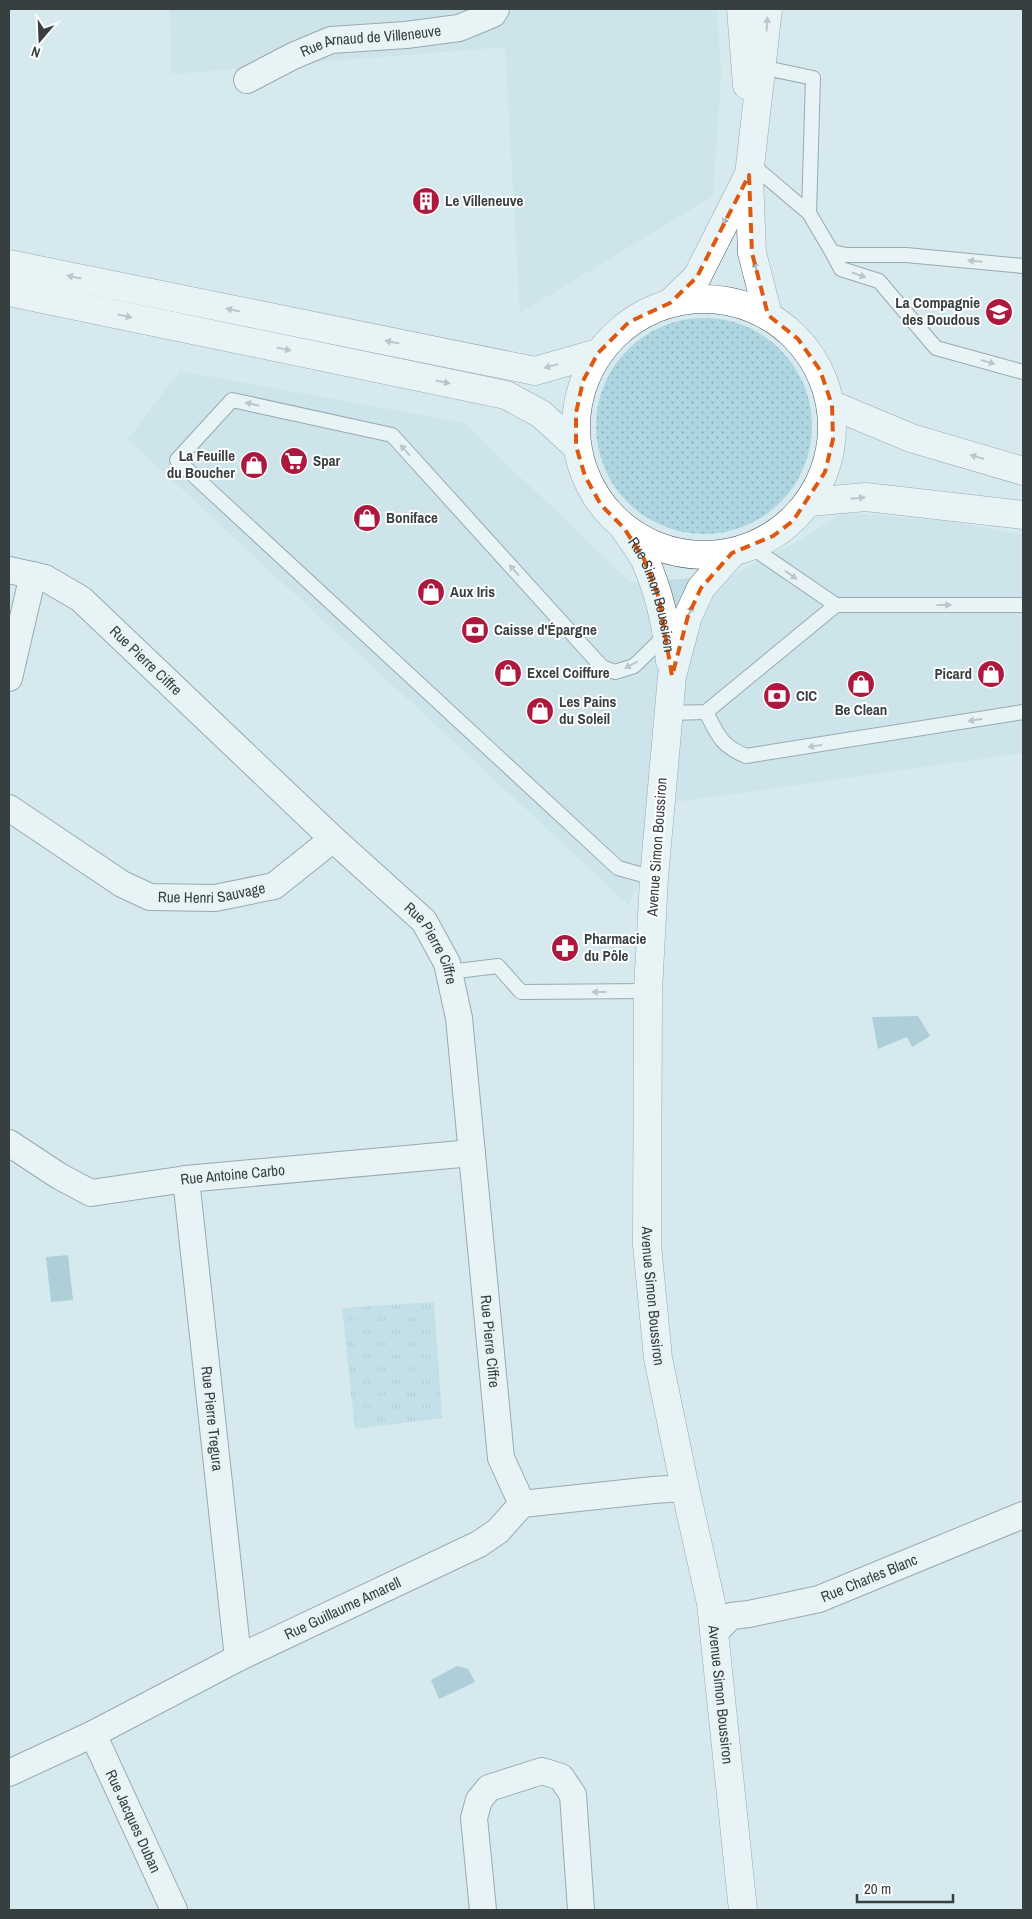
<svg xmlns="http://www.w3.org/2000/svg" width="1032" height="1919" viewBox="0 0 1032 1919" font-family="'Archivo Narrow',sans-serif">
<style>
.built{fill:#c0dde5}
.grass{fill:url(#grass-dots)}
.park{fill:url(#park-tufts)}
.water{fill:#7fafbc}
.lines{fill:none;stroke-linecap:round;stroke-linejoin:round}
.lane-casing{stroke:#4e5f64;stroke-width:16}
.street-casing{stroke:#4e5f64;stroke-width:28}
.secondary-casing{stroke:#4e5f64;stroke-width:29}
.lane{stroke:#fff;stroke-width:14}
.street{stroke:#fff;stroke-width:26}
.secondary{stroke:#fff;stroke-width:28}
.oneway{fill:#9b9fa0}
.marked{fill:none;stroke:#df580f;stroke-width:4;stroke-dasharray:10 6;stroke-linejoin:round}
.labels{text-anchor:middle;stroke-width:4;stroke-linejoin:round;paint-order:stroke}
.street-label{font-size:15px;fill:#373f41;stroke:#fff}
.poi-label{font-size:15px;font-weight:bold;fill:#373f41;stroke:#fff;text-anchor:start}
</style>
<defs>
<pattern id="grass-dots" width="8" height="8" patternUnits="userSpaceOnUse" patternTransform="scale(1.25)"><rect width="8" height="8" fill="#aed6e1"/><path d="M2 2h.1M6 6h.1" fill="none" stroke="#8eafb8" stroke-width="1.8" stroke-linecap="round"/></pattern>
<pattern id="park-tufts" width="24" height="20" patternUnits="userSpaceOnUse" patternTransform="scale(1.25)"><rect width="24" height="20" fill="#aed6e1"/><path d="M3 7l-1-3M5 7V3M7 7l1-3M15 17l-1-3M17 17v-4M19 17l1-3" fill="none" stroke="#8eafb8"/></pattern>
</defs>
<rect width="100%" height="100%" fill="#d5e9ee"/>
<g class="built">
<polygon points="170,9 717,9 721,75 713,196 520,313 505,47 171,74"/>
<polygon points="180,371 464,423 630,582 730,576 793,544 844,513 948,521 1023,535 1023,753 675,802 629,905 128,439"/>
</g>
<circle class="grass" cx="704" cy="426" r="108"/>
<polygon class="park" points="434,1302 442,1418 355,1429 342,1308"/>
<g class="water">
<polygon points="918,1016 930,1036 912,1047 907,1037 878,1049 872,1017"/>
<polygon points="68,1255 73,1300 51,1302 46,1257"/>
<polygon points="457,1666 468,1669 475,1682 439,1699 431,1680"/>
</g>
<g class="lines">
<g class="lane-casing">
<g id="lane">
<polyline points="761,67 813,78 809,213"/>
<polyline points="750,163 809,213 832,252"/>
<polyline points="1023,266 906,255 847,255 832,252 841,269 879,281 936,348 1023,372"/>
<polyline points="751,547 836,605 1023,605"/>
<path d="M706,712C718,735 720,745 746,756L1023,712"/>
<polyline points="669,713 706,712 836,605"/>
<polyline points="654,878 618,868 177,460 232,400 392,435 602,667 615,672 634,666 667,634"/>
<polyline points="449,972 498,966 521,992 648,991"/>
</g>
</g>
<g class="street-casing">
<g id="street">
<path id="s1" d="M247,80L293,56L331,40L406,35L459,28L493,14L496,9"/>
<path id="s2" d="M9,570L45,578L81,599L333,839L424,921L447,963L459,1018L501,1458L522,1504"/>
<polyline points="9,678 33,575"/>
<path id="s3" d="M9,808L122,884L150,897L215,898L274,886L333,839"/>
<path id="s4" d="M9,1143L59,1176L91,1193L186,1179L472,1153"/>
<path id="s5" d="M186,1179L238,1658"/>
<path id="s6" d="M714,1633L731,1616L749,1614L819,1599L1023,1515"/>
<path id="s7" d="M93,1734L174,1910"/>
<path id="s8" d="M9,1773L93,1734L238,1658L479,1544L498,1531L522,1504L653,1490L685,1488"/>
<polyline points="483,1910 474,1818 479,1800 489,1788 542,1771 561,1777 573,1795 581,1910"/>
</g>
</g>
<g class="secondary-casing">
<g id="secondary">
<polyline points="741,9 747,85"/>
<polyline points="768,9 749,175 752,253 768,315"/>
<polyline points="9,264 535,371 598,353"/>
<polyline points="9,292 506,395 541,414 576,446"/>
<circle cx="704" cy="427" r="128"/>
<polyline points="670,303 697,277 748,176"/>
<polyline points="832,405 911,438 1023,471"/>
<polyline points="809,502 866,497 1023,515"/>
<path id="s9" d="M626,531C632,540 640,550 645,560C659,592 667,627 670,661"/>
<path id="s10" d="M732,553L701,588L688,616L672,676L654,878L648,991L647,1245L658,1358L685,1488L711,1603L743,1910"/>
</g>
</g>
<use href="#lane" class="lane"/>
<use href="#street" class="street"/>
<use href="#secondary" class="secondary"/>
</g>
<defs><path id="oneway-solid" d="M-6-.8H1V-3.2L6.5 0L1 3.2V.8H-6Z" transform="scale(1.25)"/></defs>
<g class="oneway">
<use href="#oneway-solid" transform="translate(767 24) rotate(-86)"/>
<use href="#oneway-solid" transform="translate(726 218) rotate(117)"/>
<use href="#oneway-solid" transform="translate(975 261) rotate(-175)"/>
<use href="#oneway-solid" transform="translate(756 268) rotate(-105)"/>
<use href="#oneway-solid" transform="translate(859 275) rotate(19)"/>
<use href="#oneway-solid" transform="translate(74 277) rotate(-168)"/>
<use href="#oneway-solid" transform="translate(233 310) rotate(-168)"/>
<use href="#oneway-solid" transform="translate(125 316) rotate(12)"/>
<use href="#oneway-solid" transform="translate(392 342) rotate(-168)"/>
<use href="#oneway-solid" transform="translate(284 349) rotate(12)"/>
<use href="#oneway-solid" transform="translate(988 362) rotate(16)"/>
<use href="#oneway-solid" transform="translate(551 366) rotate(164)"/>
<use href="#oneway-solid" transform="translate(443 382) rotate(12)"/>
<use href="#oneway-solid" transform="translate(252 404) rotate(-167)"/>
<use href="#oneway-solid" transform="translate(405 450) rotate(-132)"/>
<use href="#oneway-solid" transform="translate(977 457) rotate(-164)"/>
<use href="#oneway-solid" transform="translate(858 498) rotate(-5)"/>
<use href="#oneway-solid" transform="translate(514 570) rotate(-132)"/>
<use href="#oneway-solid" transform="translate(791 575) rotate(34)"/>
<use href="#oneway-solid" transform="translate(944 605)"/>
<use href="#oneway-solid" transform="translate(690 612) rotate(-67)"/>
<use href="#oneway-solid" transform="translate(631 665) rotate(151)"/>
<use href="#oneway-solid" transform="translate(975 720) rotate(171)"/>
<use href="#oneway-solid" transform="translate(815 746) rotate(171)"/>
<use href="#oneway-solid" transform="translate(599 992) rotate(180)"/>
</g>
<path d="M0 0H1032V1919H0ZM749,175L752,253L768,315L798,339L820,370L832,405L833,439L825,472L793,521L773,536L732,553L701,588L688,616L672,676L659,598L644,559L624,528L601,505L585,476L576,446V413L583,381L598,353L629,322L670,303L697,277Z" fill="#d5e9ee" fill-opacity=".55" fill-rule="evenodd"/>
<path class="marked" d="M749,175L752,253L768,315L798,339L820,370L832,405L833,439L825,472L793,521L773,536L732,553L701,588L688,616L672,676L659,598L644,559L624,528L601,505L585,476L576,446V413L583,381L598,353L629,322L670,303L697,277Z"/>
<defs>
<g id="building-disc" transform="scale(1.4375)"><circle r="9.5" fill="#ad193e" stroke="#fff"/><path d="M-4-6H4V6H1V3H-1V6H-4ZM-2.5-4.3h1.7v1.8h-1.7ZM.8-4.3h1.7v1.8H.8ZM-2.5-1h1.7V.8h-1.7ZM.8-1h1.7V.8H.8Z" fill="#fff"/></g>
<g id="school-disc" transform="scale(1.4375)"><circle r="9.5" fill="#ad193e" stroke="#fff"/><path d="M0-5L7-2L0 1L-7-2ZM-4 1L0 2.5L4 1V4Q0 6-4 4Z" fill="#fff"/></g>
<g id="supermarket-disc" transform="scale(1.4375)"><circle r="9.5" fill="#ad193e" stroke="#fff"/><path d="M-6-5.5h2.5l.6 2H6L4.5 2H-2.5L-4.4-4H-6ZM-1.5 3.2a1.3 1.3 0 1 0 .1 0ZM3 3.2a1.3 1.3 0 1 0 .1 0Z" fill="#fff"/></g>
<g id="shop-disc" transform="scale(1.4375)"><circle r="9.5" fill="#ad193e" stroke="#fff"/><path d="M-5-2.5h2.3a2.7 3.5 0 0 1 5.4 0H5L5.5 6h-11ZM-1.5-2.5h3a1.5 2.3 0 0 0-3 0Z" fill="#fff"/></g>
<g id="bank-disc" transform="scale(1.4375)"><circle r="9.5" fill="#ad193e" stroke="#fff"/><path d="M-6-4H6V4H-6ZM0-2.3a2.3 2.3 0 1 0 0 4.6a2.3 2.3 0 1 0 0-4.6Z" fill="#fff"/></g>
<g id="pharmacy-disc" transform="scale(1.4375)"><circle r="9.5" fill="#ad193e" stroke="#fff"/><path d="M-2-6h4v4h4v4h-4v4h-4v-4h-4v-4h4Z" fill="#fff"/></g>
</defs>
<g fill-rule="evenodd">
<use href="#building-disc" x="426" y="201"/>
<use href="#school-disc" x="999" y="312"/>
<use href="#supermarket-disc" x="294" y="461"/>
<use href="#shop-disc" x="254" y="465"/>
<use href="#shop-disc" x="367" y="518"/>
<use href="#shop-disc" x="431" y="592"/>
<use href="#bank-disc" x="475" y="630"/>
<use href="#shop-disc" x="508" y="673"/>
<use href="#shop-disc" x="991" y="674"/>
<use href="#shop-disc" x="861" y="684"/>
<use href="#bank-disc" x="777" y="696"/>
<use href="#shop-disc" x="540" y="711"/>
<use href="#pharmacy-disc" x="565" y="948"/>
</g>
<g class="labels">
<g class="street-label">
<text dy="5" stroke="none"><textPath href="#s1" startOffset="132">Rue Arnaud de Villeneuve</textPath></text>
<text dy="5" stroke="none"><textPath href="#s9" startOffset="70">Rue Simon Boussiron</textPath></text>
<text dy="5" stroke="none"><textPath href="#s2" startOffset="168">Rue Pierre Ciffre</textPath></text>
<text transform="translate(657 847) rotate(-86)" y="5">Avenue Simon Boussiron</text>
<text dy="5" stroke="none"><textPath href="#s3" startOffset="229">Rue Henri Sauvage</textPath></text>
<text dy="5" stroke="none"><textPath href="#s2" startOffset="572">Rue Pierre Ciffre</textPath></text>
<text dy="5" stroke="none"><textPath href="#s4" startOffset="239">Rue Antoine Carbo</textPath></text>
<text dy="5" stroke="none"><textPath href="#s10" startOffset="761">Avenue Simon Boussiron</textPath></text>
<text dy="5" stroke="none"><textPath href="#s2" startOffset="978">Rue Pierre Ciffre</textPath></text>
<text dy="5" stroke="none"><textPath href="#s5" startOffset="241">Rue Pierre Tregura</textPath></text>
<text dy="5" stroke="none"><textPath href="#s6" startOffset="168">Rue Charles Blanc</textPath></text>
<text dy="5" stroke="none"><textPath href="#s8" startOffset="372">Rue Guillaume Amarell</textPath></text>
<text dy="5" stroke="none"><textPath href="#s10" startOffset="1166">Avenue Simon Boussiron</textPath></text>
<text dy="5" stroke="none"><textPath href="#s7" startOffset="96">Rue Jacques Duban</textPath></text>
</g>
<g class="poi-label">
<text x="445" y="206">Le Villeneuve</text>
<text x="980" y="308" text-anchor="end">La Compagnie<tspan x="980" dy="17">des Doudous</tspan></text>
<text x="235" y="461" text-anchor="end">La Feuille<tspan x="235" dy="17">du Boucher</tspan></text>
<text x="313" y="466">Spar</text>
<text x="386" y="523">Boniface</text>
<text x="450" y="597">Aux Iris</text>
<text x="494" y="635">Caisse d'Épargne</text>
<text x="527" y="678">Excel Coiffure</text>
<text x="972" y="679" text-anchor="end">Picard</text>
<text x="796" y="701">CIC</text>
<text x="559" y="707">Les Pains<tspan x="559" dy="17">du Soleil</tspan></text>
<text x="861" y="715" text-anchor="middle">Be Clean</text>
<text x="584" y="944">Pharmacie<tspan x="584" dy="17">du Pôle</tspan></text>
</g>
</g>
<rect width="1032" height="1919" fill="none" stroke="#373f41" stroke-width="20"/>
<g transform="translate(40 40) rotate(199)" stroke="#ffffff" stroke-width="4" paint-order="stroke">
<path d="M0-4L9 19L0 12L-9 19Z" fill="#373f41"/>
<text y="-8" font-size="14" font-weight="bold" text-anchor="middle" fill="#373f41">N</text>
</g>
<path d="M857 1894v8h96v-8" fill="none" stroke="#373f41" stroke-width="2.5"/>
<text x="864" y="1894" font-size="15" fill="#373f41" stroke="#ffffff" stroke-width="4" paint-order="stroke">20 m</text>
</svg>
